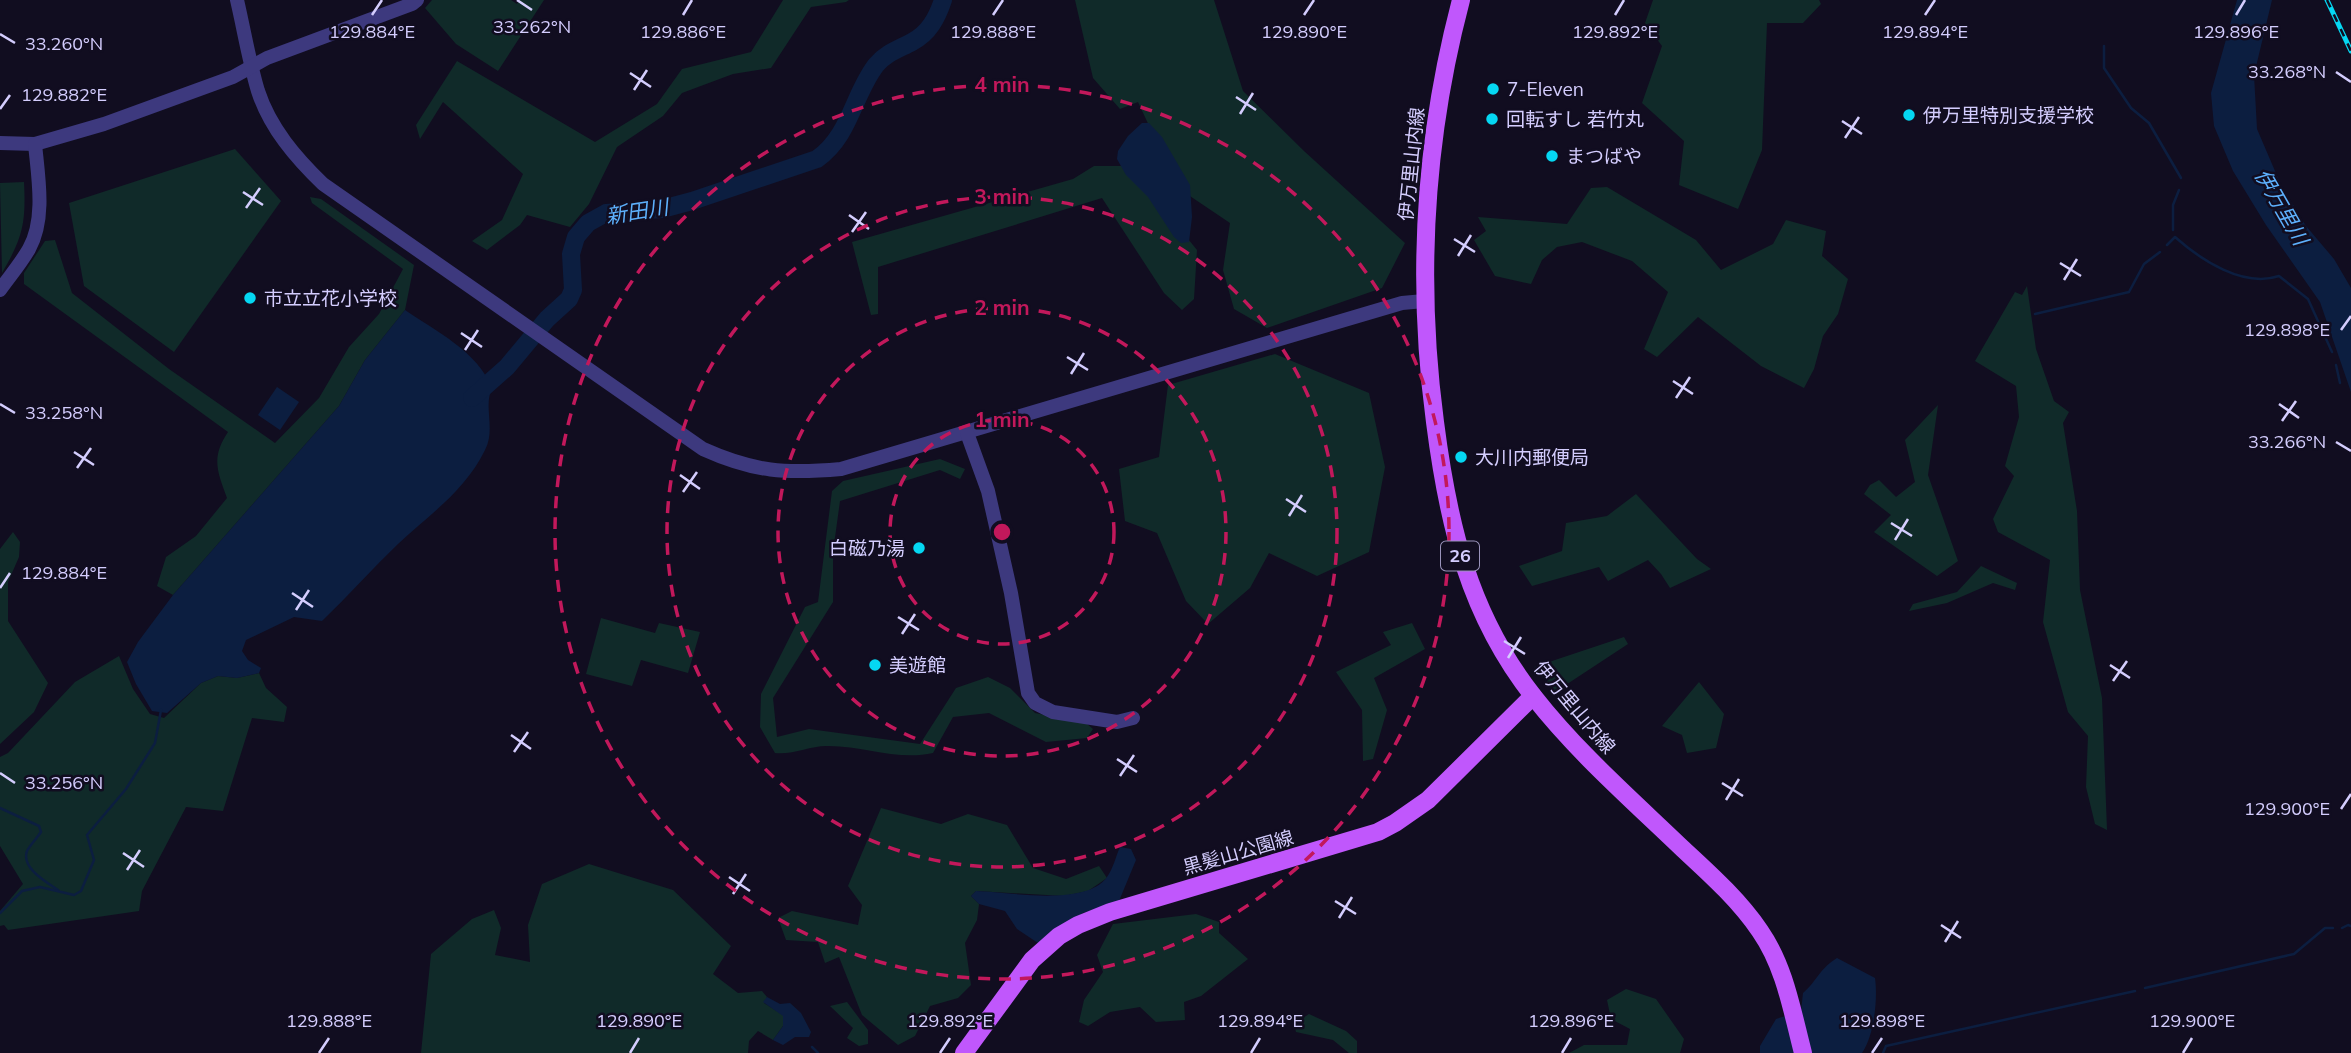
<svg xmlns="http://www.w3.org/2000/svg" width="2351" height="1053" viewBox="0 0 2351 1053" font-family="Mulish,'Noto Sans JP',sans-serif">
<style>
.green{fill:#102a29}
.water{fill:#0c1e40}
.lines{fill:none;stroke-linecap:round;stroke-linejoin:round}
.stream{stroke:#0c1e40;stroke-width:2.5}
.river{stroke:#0c1e40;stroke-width:18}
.minor{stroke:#3d397e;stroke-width:14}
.major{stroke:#c057fc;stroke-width:18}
.rail-casing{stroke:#05d7f2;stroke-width:5}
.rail{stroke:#110d20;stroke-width:2.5;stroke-dasharray:8;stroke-linecap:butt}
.ticks{fill:none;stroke:#d4cdfe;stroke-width:2.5}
.ring{fill:none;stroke:#c2185b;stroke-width:3.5;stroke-dasharray:12 9}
.poi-dot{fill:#05d7f2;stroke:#110d20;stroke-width:2.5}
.labels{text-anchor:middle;stroke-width:5;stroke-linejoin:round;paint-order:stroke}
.shield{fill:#110d20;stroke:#9a93bb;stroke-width:2}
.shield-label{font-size:18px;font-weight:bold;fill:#d4cdfe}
.poi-label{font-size:19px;fill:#d4cdfe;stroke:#110d20;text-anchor:start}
.street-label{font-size:19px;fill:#d4cdfe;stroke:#110d20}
.water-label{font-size:21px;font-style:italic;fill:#5db0fc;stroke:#110d20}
.ticks-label{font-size:18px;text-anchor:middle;fill:#d4cdfe;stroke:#110d20;stroke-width:5;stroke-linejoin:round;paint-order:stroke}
.centre{fill:#c2185b;stroke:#110d20;stroke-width:3.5}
.ring-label{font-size:21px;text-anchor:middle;font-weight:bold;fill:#c2185b;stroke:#110d20;stroke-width:5;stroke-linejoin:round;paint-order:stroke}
</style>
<rect width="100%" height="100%" fill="#110d20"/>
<g class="green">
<polygon points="432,0 511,0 517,4 519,0 544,0 498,71 456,44 425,8"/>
<polygon points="783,0 849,0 846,2 811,7 771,68 733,74 682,93 663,116 617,147 589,204 570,227 527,215 520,225 487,250 472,241 502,220 523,174 443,102 420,139 416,125 457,61 595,142 657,104 682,69 751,52"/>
<polygon points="1075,0 1214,0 1243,91 1304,151 1405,243 1382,288 1267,328 1234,309 1223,270 1230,223 1178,188 1138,102 1120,109 1093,78"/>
<polygon points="1653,0 1819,0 1821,4 1803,23 1767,23 1762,150 1738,209 1679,185 1684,141 1642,103 1662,46 1645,23"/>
<polygon points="235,149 281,201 174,352 84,286 69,203"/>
<polygon points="1094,166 1129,166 1197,250 1194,299 1182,310 1164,293 1102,198 878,267 878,314 871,315 852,242 1073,179"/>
<path d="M24,182C26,223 23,237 2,273L0,183Z"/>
<polygon points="1607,187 1696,240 1721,270 1773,244 1786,220 1826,231 1822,256 1848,279 1838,314 1823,336 1814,369 1804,388 1761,366 1698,317 1657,357 1644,349 1668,292 1632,261 1582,242 1557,247 1542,260 1531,284 1495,276 1474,240 1486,231 1478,217 1567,224 1591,188"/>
<path d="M310,197L321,199L414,265L405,310L365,360L339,406L173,595L157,586L166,557L196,536L227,498C217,471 211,457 228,432L24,284V273L45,241L55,240L72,293L169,369L275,443L319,398L349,347L379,314L403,269L312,203Z"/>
<polygon points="2027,286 2036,349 2054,401 2069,412 2063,423 2077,511 2080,590 2102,698 2107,830 2095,824 2086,787 2088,736 2068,712 2043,622 2050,560 1998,532 1993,519 2014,476 2005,466 2019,417 2016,386 1975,361 2015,292 2022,295"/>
<polygon points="1275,354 1369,393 1385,467 1369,552 1317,576 1269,553 1250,588 1208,624 1186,601 1157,533 1125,521 1119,469 1159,457 1168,385"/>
<polygon points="1938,405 1928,475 1958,561 1937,576 1874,532 1891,515 1864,494 1870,485 1879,480 1896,497 1915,482 1905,440"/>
<path d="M940,459L965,469L960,479L940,470L840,501L833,552V602L773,698L777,737L809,729L920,744L956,688L988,677L1010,688L1035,713L1086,723L1093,729L1087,738L1046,742L989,713L953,717L933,753C898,761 865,746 829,746C811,745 794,755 775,753L760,727L761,694L805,607L818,602L832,491L843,481Z"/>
<polygon points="1636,494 1697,559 1711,569 1670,588 1661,574 1648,560 1608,581 1599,567 1532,586 1519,566 1562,551 1566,523 1607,516"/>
<polygon points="13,532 20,542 19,557 8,582 8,621 48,683 34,712 0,744 0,549"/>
<polygon points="1981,566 2017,583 2015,590 1993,583 1947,603 1909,611 1913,604 1957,592"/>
<polygon points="601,618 655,633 659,623 700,632 688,673 641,660 632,686 586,674"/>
<polygon points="1412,623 1425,649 1374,678 1387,710 1373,759 1363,761 1362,710 1336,672 1391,645 1383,632"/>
<polygon points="1624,637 1628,644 1555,692 1534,667"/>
<polygon points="119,656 133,689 150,714 164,718 201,683 218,676 237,678 259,673 266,688 287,707 284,722 252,718 223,811 186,807 142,891 139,911 8,930 4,925 0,926 0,911 23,884 0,846 0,757 8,753 75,682"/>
<polygon points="1699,682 1724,714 1716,748 1687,753 1682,735 1662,726"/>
<polygon points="881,808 941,824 968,814 1007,825 1033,868 1066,879 1099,866 1107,878 1088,891 1064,896 976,891 971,896 979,904 977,920 965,943 971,985 958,998 930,1006 915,1036 898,1045 862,1015 839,957 825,963 818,942 786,940 778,918 792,911 858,925 862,905 848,886"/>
<polygon points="589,864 673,890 731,946 713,974 738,993 762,991 767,997 764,1003 783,1015 783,1026 773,1040 758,1031 749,1041 748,1053 421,1053 431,954 472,919 494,910 501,928 495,955 530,962 528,925 542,884"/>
<polygon points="1196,914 1219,922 1219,933 1248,959 1201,996 1184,1002 1185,1020 1156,1022 1140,1007 1110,1012 1088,1026 1079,1022 1084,1000 1103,972 1097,955 1113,924"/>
<polygon points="1626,989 1656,999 1684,1039 1680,1053 1569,1053 1584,1045 1627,1045 1630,1029 1611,1019 1607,1000"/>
<polygon points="847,1002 868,1030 868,1044 859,1046 847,1038 853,1028 830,1006"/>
<polygon points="1309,1014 1346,1031 1357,1041 1357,1053 1349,1053 1333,1040 1296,1032 1294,1024"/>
</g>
<g class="water">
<polygon points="2237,0 2272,0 2254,75 2257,129 2281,185 2306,226 2334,259 2351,288 2351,392 2320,302 2266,225 2233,171 2214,126 2211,93"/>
<polygon points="1142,123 1149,123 1162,137 1190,185 1192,217 1189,242 1181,243 1174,237 1148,197 1126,175 1117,159 1118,151 1128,136"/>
<path d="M405,310C436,331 478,352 492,388C483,407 496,429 485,450C465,491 430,514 398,544C372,569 348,596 322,621L294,617L246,640L242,651L248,660L261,668L259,673L237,678L218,676L201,683L167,713L152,711L136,684L127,662L138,642L173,595L339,406L365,360Z"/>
<polygon points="277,387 299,402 280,430 258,415"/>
<path d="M1120,847L1131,849L1136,860L1119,901L1083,913L1038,943L1017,929L1005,911L979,904L971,896L976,891C1008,892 1086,907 1107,877C1113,869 1116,856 1120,847Z"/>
<path d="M1837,958L1875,978C1878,999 1874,1036 1862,1053H1760V1046L1776,1019L1801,1011L1803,993C1817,981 1820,968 1837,958Z"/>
<polygon points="767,997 780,1004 790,1003 801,1013 811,1032 809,1037 795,1037 783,1045 773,1040 783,1026 783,1016 763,1002"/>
</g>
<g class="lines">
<g class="stream">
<polyline points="2104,46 2104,68 2131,108 2149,123 2181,178"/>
<polyline points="2173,230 2173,205 2179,190"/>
<path d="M2167,245L2175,237C2201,260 2243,288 2279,276L2308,299L2332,352"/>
<polyline points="2035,314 2129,292 2144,264 2160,252"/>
<polyline points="2336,365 2340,383"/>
<path d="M0,808L39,826L41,832C37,838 30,845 27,851C21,868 46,882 58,890"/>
<polyline points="0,913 22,891 40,887 74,895 81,891 94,860 87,835 126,789 155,743 161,710"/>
<polyline points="2342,928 2348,925 2351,926"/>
<polyline points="2145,988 2294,954 2325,928 2333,928"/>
<polyline points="812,1047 818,1053"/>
<polyline points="1883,1053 1886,1046 2135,991"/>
</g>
<path class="river" d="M472,398L507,367L547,319L569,299L573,290L571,254L576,237L588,223L606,213L662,209L692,201L817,159C850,136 853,95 876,65C886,53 899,49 912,42C929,33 937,18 943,0"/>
<g class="minor">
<path d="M237,0C244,30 249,61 258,91C270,128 296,158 323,184L703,449C754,472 786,474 841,469L1402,303L1424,301"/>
<polyline points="0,143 35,144 104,124 233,77 267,58 412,4 417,0"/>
<path d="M0,290C10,276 21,263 29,249C46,219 38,176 35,144"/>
<polyline points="967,433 988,491 1011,593 1028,693 1035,703 1053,712 1117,722 1133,718"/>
</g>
<g class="major">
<path d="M1461,0C1424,140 1416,279 1435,422C1448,524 1469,615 1534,697C1577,752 1632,800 1683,849C1710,874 1739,900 1760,931C1785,967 1792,1011 1803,1053"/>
<polyline points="964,1053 1032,960 1059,936 1078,925 1110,912 1378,832 1395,823 1428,800 1533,696"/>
</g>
<g class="rail-casing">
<polyline id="rail" points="2327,0 2351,51"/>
</g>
<use href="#rail" class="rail"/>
</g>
<path class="ticks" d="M517,0L532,10M372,15L382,0M683,15L692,0M993,15L1003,0M1304,15L1314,0M1615,15L1624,0M1925,15L1935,0M2236,15L2245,0M0,34L15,43M2336,72L2351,82M630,73L651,87M634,90L647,70M1236,97L1256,110M0,109L10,95M1240,114L1253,93M1842,121L1862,134M1845,138L1859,117M243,192L263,205M246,208L260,188M849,215L869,229M852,232L866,212M1454,239L1475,252M1458,256L1471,235M2060,263L2081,276M2064,280L2077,259M2341,330L2351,316M461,333L482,347M465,350L478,330M1067,357L1088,370M1071,374L1084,353M1673,381L1693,394M1676,398L1690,377M0,404L15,413M2279,404L2299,418M2282,421L2296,401M2336,442L2351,451M74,452L94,465M77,468L91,448M680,475L700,489M683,492L697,472M1286,499L1306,512M1289,516L1302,495M1891,523L1912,536M1895,540L1908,519M0,588L10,573M292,593L313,607M296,610L309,590M898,617L919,630M902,634L915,614M1504,641L1525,654M1508,658L1521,637M2110,665L2130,678M2113,681L2127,661M511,735L531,749M514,752L528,732M1117,759L1137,772M0,773L15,783M1120,776L1134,755M1722,783L1743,796M1726,800L1739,779M2341,809L2351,794M123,853L144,867M127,870L140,850M729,877L750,891M733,894L746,874M1335,901L1356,914M1339,918L1352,897M1941,925L1961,938M1945,942L1958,921M319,1053L329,1038M630,1053L639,1038M940,1053L950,1038M1251,1053L1260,1038M1562,1053L1571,1038M1872,1053L1882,1038M2183,1053L2192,1038"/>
<g class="ring">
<circle cx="1002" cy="532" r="112"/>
<circle cx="1002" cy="532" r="224"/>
<circle cx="1002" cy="532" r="335"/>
<circle cx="1002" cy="532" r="447"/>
</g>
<g class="poi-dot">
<circle cx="1493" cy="89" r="7"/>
<circle cx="1909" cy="115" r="7"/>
<circle cx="1492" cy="119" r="7"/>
<circle cx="1552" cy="156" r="7"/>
<circle cx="250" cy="298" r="7"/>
<circle cx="1461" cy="457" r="7"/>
<circle cx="919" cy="548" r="7"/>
<circle cx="875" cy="665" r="7"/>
</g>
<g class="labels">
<rect class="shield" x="1441" y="541.5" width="38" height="29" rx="5"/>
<g class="shield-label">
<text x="1460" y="562">26</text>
</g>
<g class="poi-label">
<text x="1507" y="96">7-Eleven</text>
<text x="1923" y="122">伊万里特別支援学校</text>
<text x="1506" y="126">回転すし 若竹丸</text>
<text x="1566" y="163">まつばや</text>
<text x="264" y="305">市立立花小学校</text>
<text x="1475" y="464">大川内郵便局</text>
<text x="905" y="555" text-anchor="end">白磁乃湯</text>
<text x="889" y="672">美遊館</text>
</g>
<g class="street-label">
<text transform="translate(1411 164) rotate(-84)" y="7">伊万里山内線</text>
<text transform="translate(1575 707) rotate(50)" y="7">伊万里山内線</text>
<text transform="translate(1238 852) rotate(-16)" y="7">黒髪山公園線</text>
</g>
<g class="water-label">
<text transform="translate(2281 207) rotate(60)" y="7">伊万里川</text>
<text transform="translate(637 212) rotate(-9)" y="7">新田川</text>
</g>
</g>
<g class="ticks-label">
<text x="532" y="33">33.262°N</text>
<text x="372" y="38">129.884°E</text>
<text x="683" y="38">129.886°E</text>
<text x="993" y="38">129.888°E</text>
<text x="1304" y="38">129.890°E</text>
<text x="1615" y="38">129.892°E</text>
<text x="1925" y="38">129.894°E</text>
<text x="2236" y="38">129.896°E</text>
<text x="64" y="50">33.260°N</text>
<text x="2287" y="78">33.268°N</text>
<text x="64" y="101">129.882°E</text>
<text x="2287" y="336">129.898°E</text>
<text x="64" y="419">33.258°N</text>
<text x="2287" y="448">33.266°N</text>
<text x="64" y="579">129.884°E</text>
<text x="64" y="789">33.256°N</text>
<text x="2287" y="815">129.900°E</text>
<text x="329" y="1027">129.888°E</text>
<text x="639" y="1027">129.890°E</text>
<text x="950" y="1027">129.892°E</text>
<text x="1260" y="1027">129.894°E</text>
<text x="1571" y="1027">129.896°E</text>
<text x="1882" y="1027">129.898°E</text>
<text x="2192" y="1027">129.900°E</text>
</g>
<circle cx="1002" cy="532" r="10" class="centre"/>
<g class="ring-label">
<text x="1002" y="92">4 min</text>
<text x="1002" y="204">3 min</text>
<text x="1002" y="315">2 min</text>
<text x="1002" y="427">1 min</text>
</g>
</svg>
